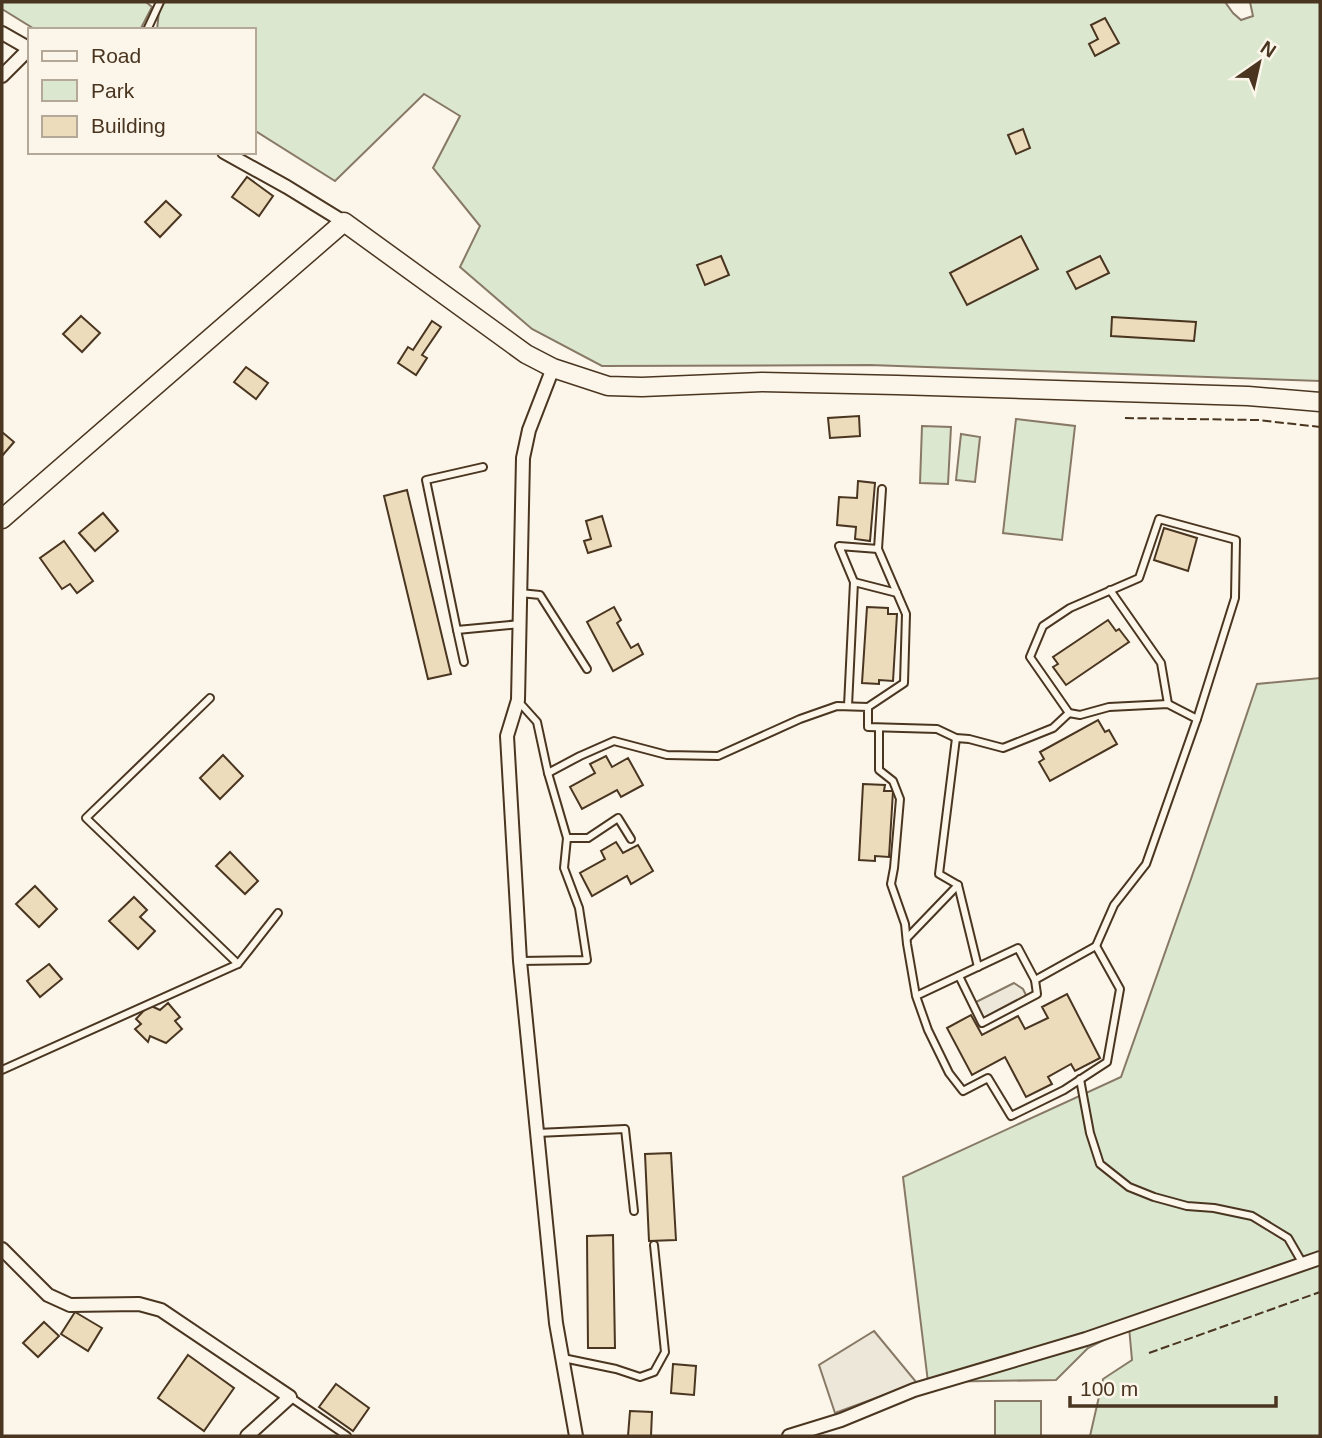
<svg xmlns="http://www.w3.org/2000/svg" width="1322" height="1438" viewBox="0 0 1322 1438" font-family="Helvetica,sans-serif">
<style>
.green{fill:#dce7d0;stroke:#887966;stroke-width:2}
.parking{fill:#ede7d9;stroke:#887966;stroke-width:2}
.building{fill:#ecdcbc;stroke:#4a3520;stroke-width:2}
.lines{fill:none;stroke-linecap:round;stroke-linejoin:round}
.lane-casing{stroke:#4a3520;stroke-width:10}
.street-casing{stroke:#4a3520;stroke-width:16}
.secondary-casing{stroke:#4a3520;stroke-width:21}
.lane{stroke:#fbf6e9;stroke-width:6}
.street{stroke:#fbf6e9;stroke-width:12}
.secondary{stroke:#fbf6e9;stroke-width:18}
.fence{stroke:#4a3520;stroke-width:2;stroke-dasharray:9 3.5;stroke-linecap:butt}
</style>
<rect width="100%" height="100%" fill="#fbf6e9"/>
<g class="green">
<polygon points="2,2 146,2 152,7 140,30 36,30 2,9"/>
<polygon points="160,2 1225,2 1233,13 1241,20 1253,16 1250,2 1320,2 1320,381 870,365 602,366 532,329 460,267 480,226 433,168 460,116 424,94 335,181 254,130 254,30 157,30"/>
<polygon points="1016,419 1075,426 1062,540 1003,533"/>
<polygon points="922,426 951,427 948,484 920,483"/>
<polygon points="961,434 980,437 975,482 956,480"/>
<polygon points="1320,678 1320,1436 1090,1436 1103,1379 1132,1360 1129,1327 1088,1348 1056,1380 928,1382 903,1177 1121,1077 1191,879 1257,684"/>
<rect x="995" y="1401" width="46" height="35"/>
</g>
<g class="parking">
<polygon points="1014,983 1023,989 1029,1001 980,1027 970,1005"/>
<polygon points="874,1331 917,1383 835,1413 819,1365"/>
</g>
<g class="building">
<polygon points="1105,18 1119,43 1095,56 1089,44 1098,39 1091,25"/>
<polygon points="1023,129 1030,148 1016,154 1008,135"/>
<polygon points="247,177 273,196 259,216 232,197"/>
<polygon points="166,201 181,215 160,237 145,222"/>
<polygon points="1021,236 1038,269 967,305 950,273"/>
<polygon points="721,256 729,275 705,285 697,265"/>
<polygon points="1100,256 1109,273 1076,289 1067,272"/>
<polygon points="81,316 100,333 82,352 63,334"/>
<polygon points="1112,317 1196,322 1194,341 1111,336"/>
<polygon points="432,321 441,327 422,355 427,358 416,375 398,363 408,347 413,350"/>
<polygon points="246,367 268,383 256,399 234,382"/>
<polygon points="859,416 860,436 830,438 828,418"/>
<polygon points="2,432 14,442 2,456"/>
<polygon points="858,481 875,483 870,541 855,539 856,527 837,525 839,497 857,498"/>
<polygon points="407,490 451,674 428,679 384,496"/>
<polygon points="103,513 118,531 95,551 79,533"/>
<polygon points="602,516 611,546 588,553 584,541 591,539 586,521"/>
<polygon points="1164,528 1197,538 1188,571 1154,560"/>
<polygon points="64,541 93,581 77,593 70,584 62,589 40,558"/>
<polygon points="614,607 621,620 617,623 631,648 638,644 643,654 613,671 587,622"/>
<polygon points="867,607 888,608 888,614 897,614 893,681 879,680 879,684 862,683"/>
<polygon points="1108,620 1116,631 1119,629 1129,642 1066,685 1053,667 1058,664 1053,657"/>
<polygon points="1098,720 1105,732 1109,730 1117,744 1050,781 1039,762 1044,759 1040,752"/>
<polygon points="223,755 243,776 220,799 200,778"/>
<polygon points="606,756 612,767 628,758 643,785 621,797 617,790 582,809 570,787 595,773 590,764"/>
<polygon points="863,784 885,785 884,791 893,791 889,857 875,856 875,861 859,860"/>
<polygon points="616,842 623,853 638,845 653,871 631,884 627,876 592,896 580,873 605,859 601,851"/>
<polygon points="230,852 258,881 245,894 216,866"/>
<polygon points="35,886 57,909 39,927 16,904"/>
<polygon points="134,897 147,910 140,917 155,931 138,949 109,921"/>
<polygon points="49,964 62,979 40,997 27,981"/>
<polygon points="1067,994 1100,1058 1075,1071 1071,1064 1048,1077 1052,1084 1026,1097 1005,1057 972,1075 947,1028 971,1015 982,1035 1018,1016 1025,1029 1048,1018 1042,1007"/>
<polygon points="168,1003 180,1017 175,1021 182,1029 166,1043 150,1036 148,1042 135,1029 141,1024 136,1019 149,1005 160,1010"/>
<polygon points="671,1153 676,1240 649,1241 645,1154"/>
<polygon points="613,1235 615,1348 588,1348 587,1236"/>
<polygon points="75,1312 102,1328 88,1351 61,1334"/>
<polygon points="44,1322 59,1336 38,1357 23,1343"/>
<polygon points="188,1355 234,1388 204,1431 158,1398"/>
<polygon points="673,1364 696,1366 694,1395 671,1393"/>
<polygon points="336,1384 369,1408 353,1431 319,1407"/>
<polygon points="630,1411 652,1412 651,1436 628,1436"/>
</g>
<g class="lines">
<g class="lane-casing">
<g id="lane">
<polyline points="147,30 160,2"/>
<polyline points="483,467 426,480 457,630 520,624"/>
<polyline points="854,582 897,593"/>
<polyline points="1110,590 1161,663 1168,704"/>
<polyline points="520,593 540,595 587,669"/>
<polyline points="457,630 464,662"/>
<polyline points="210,698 86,818 238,964"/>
<polyline points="519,702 537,722 548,773 580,756 614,741 667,755 718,756 800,719 837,706 868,707 868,727 937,729 956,738 969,739 1003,748 1053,728 1069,713 1030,657 1043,626 1070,608 1139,578 1159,519 1236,540 1235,598 1197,719 1146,864 1114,905 1096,946"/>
<polyline points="848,706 854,582 839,546 878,549 882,489"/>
<polyline points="868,707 904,683 906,614 878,549"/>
<polyline points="1069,713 1080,715 1109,707 1168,704 1197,719"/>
<polyline points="879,728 879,770 893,781 900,799 894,868 891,884 905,924 907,944 916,996 928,1030 949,1073 963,1091 988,1078 1011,1116 1064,1090 1107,1062 1120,989 1096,946 1035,980 1018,948 916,996"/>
<polyline points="956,738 939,874 958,885 978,967"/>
<polyline points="567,838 588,838 618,818 631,839"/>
<polyline points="907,938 958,885"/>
<polyline points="520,961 587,960 579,908 564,868 567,838 548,773"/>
<polyline points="959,976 982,1023 1037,994 1035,980"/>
<polyline points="2,1070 238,964 278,913"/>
<polyline points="1080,1079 1090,1133 1100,1164 1129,1187 1154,1197 1187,1206 1214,1208 1252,1216 1288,1238 1303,1264"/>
<polyline points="537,1133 625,1129 634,1211"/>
<polyline points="563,1358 616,1369 640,1377 654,1372 665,1352 654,1245"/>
<polyline points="290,1397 347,1436"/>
</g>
</g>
<g class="street-casing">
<g id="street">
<polyline points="2,33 30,49"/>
<polyline points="2,76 29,49"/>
<polyline points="224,152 287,187 344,222"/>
<polyline points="553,368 529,430 523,458 518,700 507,736 520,961 556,1323 576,1436"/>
<polyline points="2,1249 48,1295 70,1305 139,1304 161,1310 290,1397 247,1436"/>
<polyline points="789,1436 841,1420 914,1390 1086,1339 1320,1258"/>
</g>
</g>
<g class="secondary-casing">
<polyline id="secondary" points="2,519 344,222 526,354 553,368 608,386 642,387 762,382 897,385 1248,396 1320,402"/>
</g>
<use href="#lane" class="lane"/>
<use href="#street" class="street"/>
<use href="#secondary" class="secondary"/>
<g class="fence">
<polyline points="1125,418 1258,420 1320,427"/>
<polyline points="1149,1353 1320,1292"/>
</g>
</g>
<rect width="1322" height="1438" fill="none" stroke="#4a3520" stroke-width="7"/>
<rect x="28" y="28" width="228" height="126" fill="#fbf6e9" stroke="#b4a999" stroke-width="2"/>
<rect x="42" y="51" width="35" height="10" fill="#fbf6e9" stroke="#b4a999" stroke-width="2"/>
<text x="91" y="63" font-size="21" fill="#4a3520">Road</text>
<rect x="42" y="80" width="35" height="21" fill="#dce7d0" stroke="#b4a999" stroke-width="2"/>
<text x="91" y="98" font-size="21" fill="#4a3520">Park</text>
<rect x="42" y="116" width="35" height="21" fill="#ecdcbc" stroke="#b4a999" stroke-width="2"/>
<text x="91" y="133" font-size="21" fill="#4a3520">Building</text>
<g transform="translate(1259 63) rotate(34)" stroke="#fbf6e9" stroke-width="5" paint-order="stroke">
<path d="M0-5L12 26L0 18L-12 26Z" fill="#4a3520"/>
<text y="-10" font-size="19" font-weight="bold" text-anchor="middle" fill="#4a3520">N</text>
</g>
<path d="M1070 1396v10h206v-10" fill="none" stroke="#4a3520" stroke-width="3.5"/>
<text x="1080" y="1396" font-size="21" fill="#4a3520" stroke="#fbf6e9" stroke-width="5" paint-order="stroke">100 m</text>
</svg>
